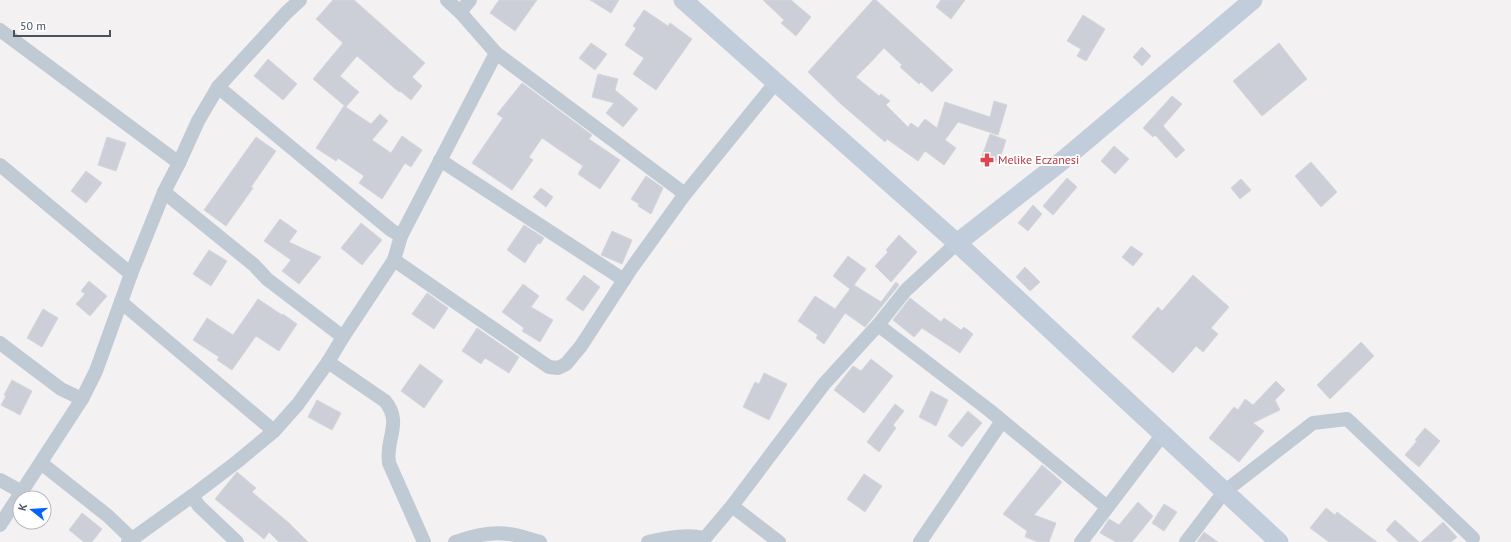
<svg xmlns="http://www.w3.org/2000/svg" width="1511" height="542" viewBox="0 0 1511 542" font-family="'PT Sans',sans-serif">
<style>
.building{fill:#cccfd7;stroke:#d4d6dd}
.lines{fill:none;stroke-linecap:round;stroke-linejoin:round}
.street{stroke:#c0cad4;stroke-width:14}
.secondary{stroke:#c2cddb;stroke-width:19}
.labels{text-anchor:middle;stroke-width:4;stroke-linejoin:round;paint-order:stroke}
.health-label{font-size:12px;fill:#be3a42;stroke:#fff;text-anchor:start}
</style>
<rect width="100%" height="100%" fill="#f3f1f1"/>
<g class="building">
<polygon points="333,0 354,0 425,63 412,77 422,86 411,100 400,91 399,92 357,56 340,76 359,92 346,107 313,79 343,43 316,19"/>
<polygon points="499,0 537,0 515,31 490,13"/>
<polygon points="590,0 619,0 611,13"/>
<polygon points="763,0 791,0 811,17 796,36 781,23 784,20"/>
<polygon points="873,0 876,0 953,70 932,92 921,82 919,84 900,67 902,65 884,48 868,65 856,77 879,96 881,94 890,101 886,105 908,127 911,123 918,128 925,119 937,128 945,102 990,117 994,101 1007,105 998,135 958,122 945,140 956,148 944,165 925,151 918,161 887,139 885,142 841,104 808,72"/>
<polygon points="941,0 965,0 951,19 936,7"/>
<polygon points="644,10 668,26 670,23 692,39 656,90 633,74 644,58 625,45 636,28 633,26"/>
<polygon points="1083,15 1105,29 1086,61 1077,56 1081,49 1067,41"/>
<polygon points="591,43 607,54 595,70 579,58"/>
<polygon points="1279,43 1307,79 1262,116 1233,81"/>
<polygon points="1142,47 1151,56 1142,66 1133,57"/>
<polygon points="268,59 297,84 283,100 254,76"/>
<polygon points="598,74 618,79 615,90 638,109 623,127 606,113 614,103 592,97"/>
<polygon points="522,83 592,135 589,139 620,160 600,189 578,174 583,166 542,138 529,157 533,160 512,190 472,163 503,118 497,114"/>
<polygon points="1172,96 1182,104 1163,126 1185,150 1176,158 1155,135 1153,137 1143,128"/>
<polygon points="344,106 371,124 380,114 388,121 372,140 391,153 402,136 422,150 411,167 405,163 382,199 359,183 364,176 338,158 336,161 316,148"/>
<polygon points="990,134 1006,140 999,162 982,156"/>
<polygon points="107,137 126,143 116,171 98,165"/>
<polygon points="256,137 276,151 251,187 253,188 226,226 204,210"/>
<polygon points="1114,146 1129,159 1115,174 1101,161"/>
<polygon points="1311,162 1337,192 1321,207 1295,176"/>
<polygon points="86,171 102,183 86,203 71,191"/>
<polygon points="646,176 663,188 651,214 638,206 639,204 631,199"/>
<polygon points="1067,178 1077,187 1053,215 1043,206"/>
<polygon points="1241,179 1251,190 1240,199 1231,188"/>
<polygon points="541,188 553,197 546,207 533,197"/>
<polygon points="1033,205 1042,214 1028,231 1018,223"/>
<polygon points="280,219 297,231 289,242 321,257 299,284 282,271 291,260 264,241"/>
<polygon points="361,223 382,240 362,265 341,248"/>
<polygon points="524,225 544,238 540,244 538,243 525,263 507,250"/>
<polygon points="612,231 632,240 622,264 601,255"/>
<polygon points="899,235 917,252 891,282 875,266 888,252 886,250"/>
<polygon points="1131,246 1143,254 1133,266 1122,257"/>
<polygon points="209,250 227,261 211,286 193,274"/>
<polygon points="848,256 866,269 854,285 881,302 896,282 899,285 865,327 845,313 824,344 816,338 818,335 798,321 815,296 835,309 850,289 833,276"/>
<polygon points="1025,267 1040,282 1030,291 1016,277"/>
<polygon points="584,275 600,287 583,311 566,299"/>
<polygon points="1193,275 1229,307 1211,328 1218,334 1203,352 1196,346 1173,373 1132,337 1158,307 1162,311"/>
<polygon points="89,281 107,296 90,316 76,304 85,294 81,291"/>
<polygon points="523,284 539,296 531,307 553,320 540,342 522,331 524,328 502,312"/>
<polygon points="427,293 448,308 434,329 412,314"/>
<polygon points="910,298 941,322 944,318 961,330 964,327 973,334 960,353 922,328 914,337 893,320"/>
<polygon points="258,299 282,315 283,314 297,324 279,351 256,336 232,370 217,360 219,357 193,340 207,318 233,335"/>
<polygon points="43,309 58,318 42,347 27,338"/>
<polygon points="477,328 519,357 509,373 485,358 481,364 462,351"/>
<polygon points="1361,342 1374,356 1330,399 1317,385"/>
<polygon points="871,359 893,376 864,413 834,390 853,366 861,371"/>
<polygon points="420,364 443,381 424,408 401,391"/>
<polygon points="764,373 787,384 769,420 743,407 755,382 759,384"/>
<polygon points="12,380 32,391 20,415 1,405 6,396 4,395"/>
<polygon points="1276,381 1285,390 1275,400 1280,410 1253,423 1264,431 1239,462 1209,438 1234,407 1238,410 1245,399 1253,405"/>
<polygon points="931,391 948,400 936,426 919,417"/>
<polygon points="317,400 341,413 332,430 308,417"/>
<polygon points="895,404 904,411 893,425 896,428 879,452 867,442"/>
<polygon points="968,411 982,423 962,447 948,436"/>
<polygon points="1425,428 1440,441 1419,467 1405,455 1417,441 1415,440"/>
<polygon points="1042,465 1062,482 1034,515 1056,523 1049,542 1038,542 1025,537 1027,531 1003,514"/>
<polygon points="237,472 256,488 252,492 289,523 308,542 279,542 269,532 264,539 215,499"/>
<polygon points="864,474 882,486 865,512 847,499"/>
<polygon points="1138,502 1153,516 1132,542 1116,542 1100,533 1109,519 1119,525"/>
<polygon points="1164,504 1177,512 1164,531 1152,523"/>
<polygon points="1326,508 1335,515 1337,512 1377,542 1329,542 1310,528"/>
<polygon points="82,513 102,529 92,542 84,542 69,530"/>
<polygon points="1395,520 1419,542 1399,542 1386,530"/>
<polygon points="1443,522 1457,537 1451,542 1421,542"/>
<polygon points="1204,532 1218,542 1197,542"/>
</g>
<g class="lines">
<g class="street">
<polyline points="447,0 460,12 496,53 685,194"/>
<polyline points="460,12 470,0"/>
<polyline points="0,30 179,163"/>
<polyline points="218,87 391,230 401,236"/>
<polyline points="440,160 624,280"/>
<polyline points="0,165 131,274"/>
<polyline points="164,192 254,265 267,279 343,337"/>
<polyline points="394,260 549,367 558,368 566,364 581,346 631,269 685,194 776,82"/>
<polyline points="121,302 274,431"/>
<polyline points="878,325 989,410 1107,507"/>
<polyline points="0,343 61,389 82,399"/>
<path d="M328,362L385,401C403,423 385,439 389,463L424,542"/>
<polyline points="41,463 108,516 132,539"/>
<polyline points="0,480 22,492"/>
<polyline points="732,506 779,542"/>
<polyline points="0,525 82,399 96,371 131,274 164,192 179,163 198,121 218,87 286,13 300,0"/>
<polyline points="128,542 192,496"/>
<polyline points="237,542 199,506 192,496 238,461 274,431 298,404 328,362 343,337 394,260 401,236 496,53"/>
<path d="M455,542C472,536 491,531 509,534C519,535 530,539 540,542"/>
<path d="M648,542C668,538 685,534 705,538"/>
<polyline points="700,542 705,538 732,506 824,384 878,325 906,290 957,243"/>
<polyline points="920,542 1002,421"/>
<polyline points="1081,542 1163,434"/>
<polyline points="1186,542 1224,492 1313,423 1347,419 1473,538"/>
</g>
<g class="secondary">
<polyline points="683,0 957,243 1279,542"/>
<polyline points="957,243 1062,161 1253,0"/>
</g>
</g>
<defs>
<g id="pharmacy-bare" transform="scale(1.08)"><path d="M-2-6h4v4h4v4h-4v4h-4v-4h-4v-4h4Z" fill="#e0444e" stroke="#fff" stroke-width="2.5" paint-order="stroke"/></g>
</defs>
<g fill-rule="evenodd">
<use href="#pharmacy-bare" x="987" y="160"/>
</g>
<g class="labels">
<g class="health-label">
<text x="998" y="164">Melike Eczanesi</text>
</g>
</g>
<g transform="translate(32 510) rotate(287)"><circle r="19" fill="#ffffff" stroke="#b5bac0"/>
<path d="M0-3L7 15L0 10L-7 15Z" fill="#0563f9"/>
<text y="-6" font-size="11" font-weight="bold" text-anchor="middle" fill="#465361">K</text>
</g>
<path d="M14 30v6h96v-6" fill="none" stroke="#465361" stroke-width="2"/>
<text x="20" y="30" font-size="12" fill="#465361" stroke="#ffffff" stroke-width="3" paint-order="stroke">50 m</text>
</svg>
